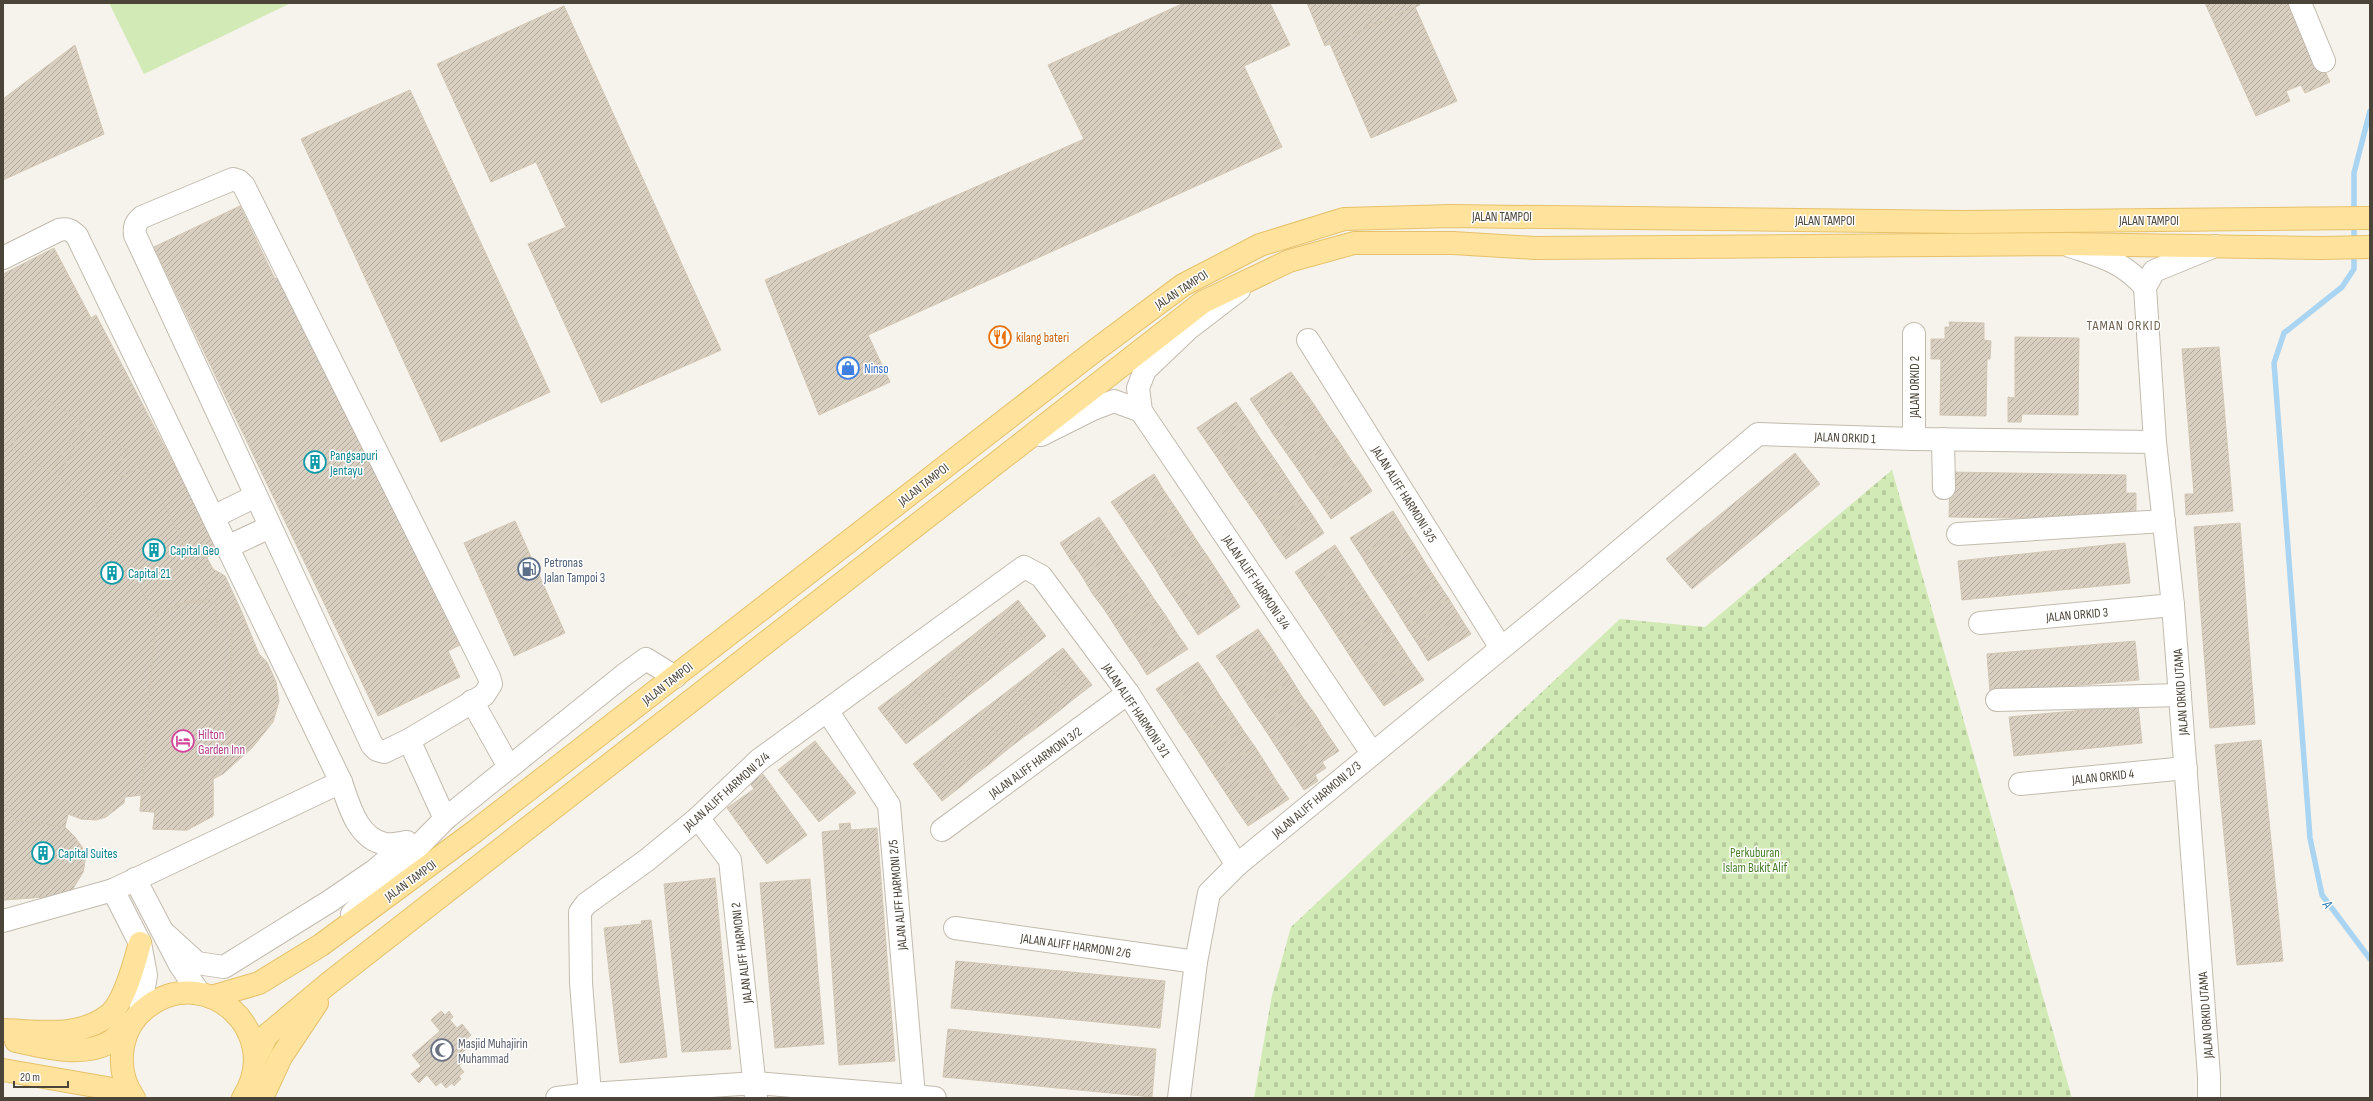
<svg xmlns="http://www.w3.org/2000/svg" width="2373" height="1101" viewBox="0 0 2373 1101" font-family="'Sofia Sans Condensed',sans-serif">
<style>
.green{fill:#d2eab5}
.cemetery{fill:url(#cemetery-stones)}
.lines{fill:none;stroke-linecap:round;stroke-linejoin:round}
.stream{stroke:#a9d4f2;stroke-width:5.5}
.building{fill:url(#building-hatch);stroke:#d3c7b4}
.minor-casing{stroke:#c2bbae;stroke-width:24}
.major-casing{stroke:#e6c16a;stroke-width:24}
.minor{stroke:#fff;stroke-width:22}
.major{stroke:#ffe39c;stroke-width:22}
.labels{text-anchor:middle;stroke-width:3;stroke-linejoin:round;paint-order:stroke}
.street-label{font-size:13px;fill:#4b4439;stroke:#fff}
.food-label{font-size:13px;fill:#c56008;stroke:#fff;text-anchor:start}
.shop-label{font-size:13px;fill:#366cbe;stroke:#fff;text-anchor:start}
.culture-label{font-size:13px;fill:#0d838f;stroke:#fff;text-anchor:start}
.service-label{font-size:13px;fill:#4e5e75;stroke:#fff;text-anchor:start}
.hotel-label{font-size:13px;fill:#b23c85;stroke:#fff;text-anchor:start}
.park-label{font-size:13px;fill:#4a7f2a;stroke:#fff}
.worship-label{font-size:13px;fill:#5b616d;stroke:#fff;text-anchor:start}
.neighbourhood-label{font-size:14px;letter-spacing:1px;fill:#6e6250;stroke:#fff}
.water-label{font-size:14px;font-style:italic;fill:#2e7ab2;stroke:#fff}
</style>
<defs>
<pattern id="cemetery-stones" width="16" height="16" patternUnits="userSpaceOnUse"><rect width="16" height="16" fill="#d2eab5"/><path d="M2 7V4a2 2 0 0 1 4 0v3zM10 15v-3a2 2 0 0 1 4 0v3z" fill="#b6ca9c"/></pattern>
<pattern id="building-hatch" width="6" height="6" patternUnits="userSpaceOnUse"><rect width="6" height="6" fill="#d8cfc1"/><path d="M-1 1l2-2M0 6l6-6M5 7l2-2" fill="none" stroke="#b1aa9e"/></pattern>
</defs>
<rect width="100%" height="100%" fill="#f6f3ec"/>
<polygon class="green" points="109,3 291,3 144,74"/>
<polygon class="cemetery" points="1892,470 2072,1098 1254,1098 1272,995 1291,927 1620,619 1705,627"/>
<g class="lines">
<g class="stream">
<polyline points="2354,214 2354,173 2370,111"/>
<polyline points="2354,242 2354,223"/>
<polyline points="2354,251 2354,269 2342,287 2284,333 2274,363 2310,838 2322,895 2370,959"/>
</g>
</g>
<g class="building">
<polygon points="1184,3 1270,3 1290,45 1244,66 1282,147 868,335 890,382 819,415 765,280 1084,139 1048,65"/>
<polygon points="1307,3 1364,3 1373,25 1325,46"/>
<polygon points="1364,3 1419,3 1420,5 1373,25"/>
<polygon points="2205,3 2294,3 2330,82 2305,93 2301,85 2286,91 2290,101 2256,116"/>
<polygon points="564,6 721,350 601,403 528,244 566,227 536,162 491,182 437,64"/>
<polygon points="1415,7 1457,101 1371,138 1330,44"/>
<polygon points="75,45 104,134 3,180 3,99"/>
<polygon points="410,90 550,392 441,442 301,139"/>
<polygon points="240,206 275,279 283,275 460,645 448,651 460,677 378,716 154,247"/>
<polygon points="54,248 91,318 96,315 182,480 192,490 217,549 207,558 213,569 225,576 240,608 259,654 267,662 276,682 279,701 273,722 252,748 223,774 213,779 213,816 187,830 153,829 155,812 140,811 142,795 125,797 124,803 106,817 96,820 81,819 68,814 65,827 82,847 85,860 83,872 69,895 3,900 3,274"/>
<polygon points="1949,322 1984,323 1984,340 1991,341 1990,359 1987,359 1986,416 1940,415 1941,359 1931,359 1931,339 1945,339 1945,327 1950,327"/>
<polygon points="2015,337 2079,338 2078,415 2022,414 2021,422 2008,422 2008,397 2015,398"/>
<polygon points="2219,347 2233,511 2186,515 2185,494 2194,494 2182,349"/>
<polygon points="1291,372 1303,389 1262,417 1250,399"/>
<polygon points="1303,389 1315,406 1273,434 1262,417"/>
<polygon points="43,397 81,421 68,442 75,447 89,426 128,451 114,472 121,477 144,466 213,599 185,602 155,614 94,501 57,477 71,454 65,450 50,472 11,447"/>
<polygon points="1236,402 1247,418 1208,444 1197,428"/>
<polygon points="1315,406 1326,423 1285,451 1273,434"/>
<polygon points="1247,418 1258,435 1219,460 1208,444"/>
<polygon points="1326,423 1338,440 1297,468 1285,451"/>
<polygon points="1258,435 1269,451 1230,477 1219,460"/>
<polygon points="1338,440 1349,457 1308,485 1297,468"/>
<polygon points="1269,451 1280,467 1241,493 1230,477"/>
<polygon points="1795,453 1820,484 1692,589 1666,559"/>
<polygon points="1349,457 1361,474 1320,502 1308,485"/>
<polygon points="1280,467 1291,484 1253,510 1241,493"/>
<polygon points="1950,472 2126,475 2126,493 2136,493 2136,520 1949,517"/>
<polygon points="1154,474 1164,491 1122,518 1111,502"/>
<polygon points="1361,474 1372,491 1331,519 1320,502"/>
<polygon points="1291,484 1302,500 1264,526 1253,510"/>
<polygon points="1164,491 1175,507 1133,535 1122,518"/>
<polygon points="1302,500 1313,516 1274,542 1264,526"/>
<polygon points="1175,507 1186,524 1144,552 1133,535"/>
<polygon points="1393,511 1404,529 1361,555 1350,538"/>
<polygon points="1313,516 1324,533 1286,559 1274,542"/>
<polygon points="1099,517 1110,533 1070,559 1060,543"/>
<polygon points="515,521 565,633 514,656 464,543"/>
<polygon points="2240,523 2255,724 2210,728 2194,527"/>
<polygon points="1186,524 1197,541 1155,568 1144,552"/>
<polygon points="1404,529 1415,546 1372,573 1361,555"/>
<polygon points="1110,533 1121,550 1082,576 1070,559"/>
<polygon points="1197,541 1208,557 1165,585 1155,568"/>
<polygon points="2125,543 2130,583 1962,600 1958,561"/>
<polygon points="1335,545 1346,562 1306,589 1295,572"/>
<polygon points="1415,546 1426,564 1384,591 1372,573"/>
<polygon points="1121,550 1132,566 1092,593 1082,576"/>
<polygon points="1208,557 1219,574 1176,601 1165,585"/>
<polygon points="1346,562 1357,579 1317,605 1306,589"/>
<polygon points="1426,564 1437,581 1395,608 1384,591"/>
<polygon points="1132,566 1144,583 1104,609 1092,593"/>
<polygon points="1219,574 1230,591 1187,618 1176,601"/>
<polygon points="1357,579 1368,596 1328,622 1317,605"/>
<polygon points="1437,581 1449,599 1406,626 1395,608"/>
<polygon points="1144,583 1154,599 1115,626 1104,609"/>
<polygon points="1230,591 1240,607 1198,635 1187,618"/>
<polygon points="1368,596 1379,613 1339,639 1328,622"/>
<polygon points="1154,599 1166,616 1125,642 1115,626"/>
<polygon points="1449,599 1460,617 1417,643 1406,626"/>
<polygon points="1018,600 1046,636 1031,648 1003,612"/>
<polygon points="215,602 217,628 232,628 230,711 220,710 220,772 213,772 213,816 187,830 153,829 155,812 140,811 156,616 185,603"/>
<polygon points="1003,612 1031,648 1015,660 987,624"/>
<polygon points="1379,613 1390,629 1350,656 1339,639"/>
<polygon points="1166,616 1176,632 1137,659 1125,642"/>
<polygon points="1460,617 1471,634 1428,661 1417,643"/>
<polygon points="987,624 1015,660 999,672 972,636"/>
<polygon points="1258,629 1270,646 1228,673 1216,656"/>
<polygon points="1390,629 1401,646 1361,673 1350,656"/>
<polygon points="1176,632 1188,649 1147,675 1137,659"/>
<polygon points="972,636 999,672 984,684 956,648"/>
<polygon points="2135,641 2139,680 1990,693 1987,654"/>
<polygon points="1270,646 1281,663 1239,690 1228,673"/>
<polygon points="1401,646 1412,663 1372,689 1361,673"/>
<polygon points="956,648 984,684 968,696 941,660"/>
<polygon points="1063,648 1092,685 1075,698 1046,661"/>
<polygon points="941,660 968,696 953,708 925,672"/>
<polygon points="1046,661 1075,698 1059,711 1030,674"/>
<polygon points="1198,662 1209,678 1168,706 1156,689"/>
<polygon points="1281,663 1292,680 1250,708 1239,690"/>
<polygon points="1412,663 1424,680 1384,706 1372,689"/>
<polygon points="925,672 953,708 938,720 910,684"/>
<polygon points="1030,674 1059,711 1042,724 1013,687"/>
<polygon points="1209,678 1220,696 1179,723 1168,706"/>
<polygon points="1292,680 1303,698 1262,725 1250,708"/>
<polygon points="910,684 938,720 922,732 894,696"/>
<polygon points="1013,687 1042,724 1025,736 996,700"/>
<polygon points="894,696 922,732 906,744 878,708"/>
<polygon points="1220,696 1232,713 1191,740 1179,723"/>
<polygon points="1303,698 1315,714 1273,742 1262,725"/>
<polygon points="996,700 1025,736 1008,749 980,712"/>
<polygon points="2138,705 2142,743 2014,756 2009,717"/>
<polygon points="980,712 1008,749 992,762 963,725"/>
<polygon points="1232,713 1243,730 1202,757 1191,740"/>
<polygon points="1315,714 1326,732 1284,759 1273,742"/>
<polygon points="963,725 992,762 975,775 946,738"/>
<polygon points="1243,730 1255,747 1213,774 1202,757"/>
<polygon points="1326,732 1339,751 1322,762 1326,768 1315,775 1318,781 1304,790 1284,759"/>
<polygon points="946,738 975,775 959,788 930,751"/>
<polygon points="2261,740 2283,961 2237,965 2215,745"/>
<polygon points="815,741 856,793 819,822 778,770"/>
<polygon points="1255,747 1266,764 1225,792 1213,774"/>
<polygon points="930,751 959,788 942,801 913,764"/>
<polygon points="1266,764 1277,782 1236,809 1225,792"/>
<polygon points="763,774 807,835 767,864 727,808 754,789 750,783"/>
<polygon points="1277,782 1289,799 1248,826 1236,809"/>
<polygon points="3,797 15,820 65,827 75,837 82,847 85,860 83,872 69,895 3,900"/>
<polygon points="850,823 851,830 877,828 895,1061 839,1065 822,832 840,830 839,824"/>
<polygon points="715,878 731,1049 682,1052 664,884"/>
<polygon points="810,879 824,1044 775,1048 760,883"/>
<polygon points="651,920 667,1057 620,1063 604,928 642,924 641,921"/>
<polygon points="956,961 1165,981 1160,1028 951,1008"/>
<polygon points="441,1011 445,1015 449,1011 453,1017 450,1020 457,1028 462,1024 471,1035 466,1039 471,1045 458,1056 463,1062 459,1066 464,1072 459,1076 461,1079 454,1086 452,1083 446,1088 441,1082 436,1086 427,1075 419,1083 411,1074 421,1066 412,1055 440,1031 431,1020"/>
<polygon points="948,1029 1156,1049 1152,1097 943,1077"/>
</g>
<g class="lines">
<g class="minor-casing">
<g id="minor">
<polyline points="2300,3 2324,61"/>
<path d="M233,179L239,181L244,186L489,677L491,684L484,695L409,740L384,752L377,750L372,745L135,235C134,227 135,223 142,217Z"/>
<path d="M2070,246C2102,257 2122,261 2145,287"/>
<path d="M3,258L59,230C67,228 71,230 77,236L341,782C349,805 357,838 385,844C392,845 400,843 407,842"/>
<polyline points="1239,290 1188,329 1145,370 1138,388 1141,411 1372,753"/>
<polyline points="1308,340 1501,648"/>
<polyline points="1041,435 1093,409 1114,401 1141,411"/>
<polyline points="1914,439 1914,334"/>
<polyline points="1943,439 1944,488"/>
<polyline points="213,517 256,496"/>
<polyline points="1958,534 2164,521"/>
<polyline points="227,547 270,527"/>
<polyline points="1980,623 2173,605"/>
<polyline points="1997,700 2180,695"/>
<polyline points="472,701 509,767"/>
<polyline points="828,712 889,805 914,1096"/>
<polyline points="409,740 445,819"/>
<polyline points="2020,784 2186,768"/>
<polyline points="698,818 730,860 756,1097"/>
<polyline points="942,830 1128,693"/>
<polyline points="135,879 180,965 200,994"/>
<polyline points="113,890 140,943 146,975 140,1013"/>
<polyline points="352,914 445,819 624,675 646,659 675,677"/>
<polyline points="3,921 113,890 341,782"/>
<polyline points="955,928 1196,962"/>
<polyline points="164,933 197,963 224,967 330,901 374,871 395,853"/>
<polyline points="590,1094 581,983 580,912 586,904 647,860 698,818 759,760 1024,567 1041,576 1128,693 1237,865"/>
<polyline points="557,1098 590,1094 756,1083 935,1098"/>
<polyline points="1179,1098 1196,962 1209,893 1237,865 1587,578 1758,434 1914,439 2155,442"/>
<polyline points="2209,1098 2209,1076 2173,605 2155,442 2145,287 2154,271 2215,246"/>
</g>
</g>
<g class="major-casing">
<g id="major">
<polyline points="211,997 259,983 321,945 474,832 1097,349 1183,285 1260,245 1344,219 1451,216 1962,222 2370,218"/>
<path d="M3,1030C40,1031 79,1039 110,1014C125,1001 135,961 140,943"/>
<path d="M16,1041C44,1047 83,1058 110,1042C117,1037 124,1029 130,1023"/>
<polyline points="256,1058 267,1035 329,983 1203,302 1289,261 1354,243 1453,243 1535,248 2065,244 2321,248 2370,247"/>
<polyline points="3,1070 130,1092"/>
<path d="M134,1098C123,1083 120,1064 123,1046C126,1031 134,1017 146,1008C206,960 285,1033 243,1098"/>
<polyline points="262,1098 281,1057 317,1003"/>
</g>
</g>
<use href="#minor" class="minor"/>
<use href="#major" class="major"/>
</g>
<defs>
<g id="restaurant-ring" transform="scale(1.15)"><circle r="9.5" fill="#fff" stroke="#e8710a" stroke-width="1.5"/><path d="M-5-6h1v4h1v-4h1v4h1v-4h1v5L-1.5 .5V6h-2V.5L-5-1ZM5-6V6H3V1.5H1.5Q1.5-4 5-6Z" fill="#e8710a"/></g>
<g id="shop-ring" transform="scale(1.15)"><circle r="9.5" fill="#fff" stroke="#3f7fe0" stroke-width="1.5"/><path d="M-5-2.5h2.3a2.7 3.5 0 0 1 5.4 0H5L5.5 6h-11ZM-1.5-2.5h3a1.5 2.3 0 0 0-3 0Z" fill="#3f7fe0"/></g>
<g id="building-ring" transform="scale(1.15)"><circle r="9.5" fill="#fff" stroke="#0f9aa8" stroke-width="1.5"/><path d="M-4-6H4V6H1V3H-1V6H-4ZM-2.5-4.3h1.7v1.8h-1.7ZM.8-4.3h1.7v1.8H.8ZM-2.5-1h1.7V.8h-1.7ZM.8-1h1.7V.8H.8Z" fill="#0f9aa8"/></g>
<g id="fuel-ring" transform="scale(1.15)"><circle r="9.5" fill="#fff" stroke="#5c6f8a" stroke-width="1.5"/><path d="M-5.5-6h7V0h2V4h1.3V-2.5L3-4.5l.8-.8L6-3V5H2.5V1h-1V6h-7ZM-4.2-4.7v3.2H.2V-4.7Z" fill="#5c6f8a"/></g>
<g id="hotel-ring" transform="scale(1.15)"><circle r="9.5" fill="#fff" stroke="#d1479c" stroke-width="1.5"/><path d="M-6-4.5h1.5V1H6V5H4.5V3h-9V5H-6ZM-4 0a1.8 1.8 0 1 1 3.6 0ZM.5 0V-2.5h3Q6-2.5 6 0Z" fill="#d1479c"/></g>
<g id="mosque-ring" transform="scale(1.15)"><circle r="9.5" fill="#fff" stroke="#6b7280" stroke-width="1.5"/><path d="M3.5-4.9A6 6 0 1 0 3.5 4.9A5 5 0 1 1 3.5-4.9Z" fill="#6b7280"/></g>
</defs>
<g fill-rule="evenodd">
<use href="#restaurant-ring" x="1000" y="337"/>
<use href="#shop-ring" x="848" y="368"/>
<use href="#building-ring" x="315" y="462"/>
<use href="#building-ring" x="154" y="550"/>
<use href="#fuel-ring" x="529" y="569"/>
<use href="#building-ring" x="112" y="573"/>
<use href="#hotel-ring" x="183" y="741"/>
<use href="#building-ring" x="43" y="853"/>
<use href="#mosque-ring" x="442" y="1050"/>
</g>
<g class="labels">
<g class="street-label">
<text x="1502" y="221">JALAN TAMPOI</text>
<text x="1825" y="225">JALAN TAMPOI</text>
<text x="2149" y="225">JALAN TAMPOI</text>
<text transform="translate(1181 289) rotate(-33)" y="5">JALAN TAMPOI</text>
<text transform="translate(1914 387) rotate(-90)" y="5">JALAN ORKID 2</text>
<text transform="translate(1845 437) rotate(2)" y="5">JALAN ORKID 1</text>
<text transform="translate(923 484) rotate(-38)" y="5">JALAN TAMPOI</text>
<text transform="translate(1405 494) rotate(58)" y="5">JALAN ALIFF HARMONI 3/5</text>
<text transform="translate(1257 582) rotate(56)" y="5">JALAN ALIFF HARMONI 3/4</text>
<text transform="translate(2077 614) rotate(-5)" y="5">JALAN ORKID 3</text>
<text transform="translate(667 683) rotate(-38)" y="5">JALAN TAMPOI</text>
<text transform="translate(2180 692) rotate(-94)" y="5">JALAN ORKID UTAMA</text>
<text transform="translate(1137 710) rotate(56)" y="5">JALAN ALIFF HARMONI 3/1</text>
<text transform="translate(1035 762) rotate(-36)" y="5">JALAN ALIFF HARMONI 3/2</text>
<text transform="translate(2103 776) rotate(-6)" y="5">JALAN ORKID 4</text>
<text transform="translate(726 791) rotate(-42)" y="5">JALAN ALIFF HARMONI 2/4</text>
<text transform="translate(1316 799) rotate(-40)" y="5">JALAN ALIFF HARMONI 2/3</text>
<text transform="translate(410 880) rotate(-36)" y="5">JALAN TAMPOI</text>
<text transform="translate(897 895) rotate(-95)" y="5">JALAN ALIFF HARMONI 2/5</text>
<text transform="translate(1076 945) rotate(8)" y="5">JALAN ALIFF HARMONI 2/6</text>
<text transform="translate(741 953) rotate(-97)" y="5">JALAN ALIFF HARMONI 2</text>
<text transform="translate(2205 1015) rotate(-94)" y="5">JALAN ORKID UTAMA</text>
</g>
<g class="food-label">
<text x="1016" y="342">kilang bateri</text>
</g>
<g class="shop-label">
<text x="864" y="373">Ninso</text>
</g>
<g class="culture-label">
<text x="330" y="460">Pangsapuri<tspan x="330" dy="15">Jentayu</tspan></text>
<text x="170" y="555">Capital Geo</text>
<text x="128" y="578">Capital 21</text>
<text x="58" y="858">Capital Suites</text>
</g>
<g class="service-label">
<text x="544" y="567">Petronas<tspan x="544" dy="15">Jalan Tampoi 3</tspan></text>
</g>
<g class="hotel-label">
<text x="198" y="739">Hilton<tspan x="198" dy="15">Garden Inn</tspan></text>
</g>
<g class="park-label">
<text x="1755" y="857">Perkuburan<tspan x="1755" dy="15">Islam Bukit Alif</tspan></text>
</g>
<g class="worship-label">
<text x="458" y="1048">Masjid Muhajirin<tspan x="458" dy="15">Muhammad</tspan></text>
</g>
<g class="neighbourhood-label">
<text x="2124" y="330">TAMAN ORKID</text>
</g>
<g class="water-label">
<text transform="translate(2328 904) rotate(53)" y="5">A</text>
</g>
</g>
<rect width="2373" height="1101" fill="none" stroke="#4b4439" stroke-width="8"/>
<path d="M14 1081v6h54v-6" fill="none" stroke="#4b4439" stroke-width="2"/>
<text x="20" y="1081" font-size="12" fill="#4b4439" stroke="#ffffff" stroke-width="3" paint-order="stroke">20 m</text>
</svg>
